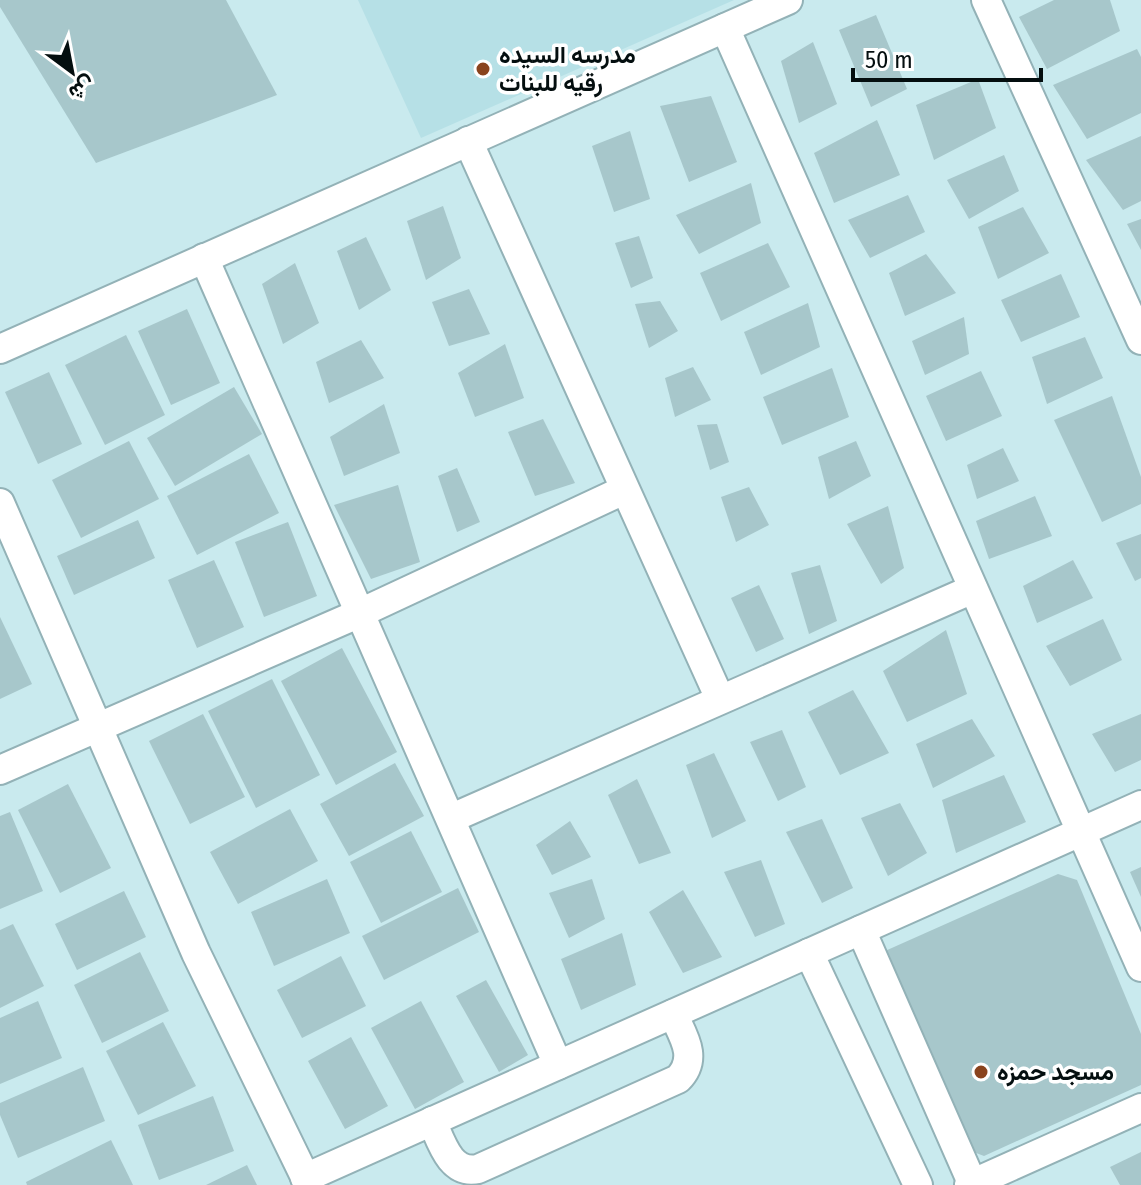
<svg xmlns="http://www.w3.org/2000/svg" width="1141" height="1185" viewBox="0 0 1141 1185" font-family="'Fira Sans Condensed',Vazirmatn,sans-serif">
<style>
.built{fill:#b6e0e6}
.building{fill:#a7c7cb}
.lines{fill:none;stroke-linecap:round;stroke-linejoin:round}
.minor-casing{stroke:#93b2b7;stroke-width:32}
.minor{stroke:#fff;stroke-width:28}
.poi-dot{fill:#89431d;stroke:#fff;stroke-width:3}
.labels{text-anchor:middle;stroke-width:7;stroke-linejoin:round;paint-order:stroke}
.poi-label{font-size:24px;font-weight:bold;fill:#040e0f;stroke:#fff;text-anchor:start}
</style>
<rect width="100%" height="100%" fill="#c9eaee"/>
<polygon class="built" points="358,0 734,0 421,138"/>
<g class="building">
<polygon points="0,0 226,0 277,95 96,163 0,7"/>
<polygon points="1054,0 1110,0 1120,31 1047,69 1019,17"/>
<polygon points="876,15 907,89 871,107 839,30"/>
<polygon points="813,42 837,104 799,123 781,61"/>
<polygon points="1137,49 1141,57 1141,113 1087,139 1053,85"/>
<polygon points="978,79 996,128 934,160 916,105"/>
<polygon points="711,96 737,162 689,182 660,106"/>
<polygon points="877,120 900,175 834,203 814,153"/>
<polygon points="630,131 650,199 614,212 592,146"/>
<polygon points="1141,136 1141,201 1123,210 1086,160"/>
<polygon points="1004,155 1019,191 969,219 947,180"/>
<polygon points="751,183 761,223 699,254 676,215"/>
<polygon points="908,195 925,232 870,258 848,220"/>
<polygon points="443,206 461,258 426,280 407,221"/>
<polygon points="1023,207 1049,253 998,279 978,227"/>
<polygon points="1141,219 1141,250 1127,224"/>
<polygon points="639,236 653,278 631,288 615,243"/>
<polygon points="366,237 391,290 359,310 337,251"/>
<polygon points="768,243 790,287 721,321 700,273"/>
<polygon points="926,254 956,293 905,316 889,273"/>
<polygon points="295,263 319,323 283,344 262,284"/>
<polygon points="1061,274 1080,317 1021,342 1001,300"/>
<polygon points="469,289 490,334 449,346 432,302"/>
<polygon points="660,301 678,331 649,348 635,304"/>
<polygon points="808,303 820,347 761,375 744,332"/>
<polygon points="187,309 220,383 171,405 138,331"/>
<polygon points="964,317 969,354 925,375 912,341"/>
<polygon points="126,335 165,415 105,445 65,365"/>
<polygon points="1085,337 1103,378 1047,404 1032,357"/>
<polygon points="361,340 384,378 329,403 316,362"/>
<polygon points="505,344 524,398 475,417 458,373"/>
<polygon points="693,367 711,400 675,417 665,378"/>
<polygon points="832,368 849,417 782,445 763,397"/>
<polygon points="981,371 1002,416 946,441 926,396"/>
<polygon points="49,372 82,444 38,464 5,392"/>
<polygon points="234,387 262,434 175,486 147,438"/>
<polygon points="1112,396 1141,477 1141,504 1102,522 1054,420"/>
<polygon points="384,404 400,453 344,476 330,437"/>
<polygon points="543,419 575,483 535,496 508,432"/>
<polygon points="717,424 729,462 710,470 697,425"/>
<polygon points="129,441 159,499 81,538 52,480"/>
<polygon points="856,441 871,476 829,499 818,457"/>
<polygon points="1003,448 1019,481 977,499 967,465"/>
<polygon points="249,454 279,513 197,555 167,496"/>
<polygon points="457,468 480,522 457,532 438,476"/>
<polygon points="398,485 420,562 371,579 334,505"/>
<polygon points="749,487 769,525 736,542 721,497"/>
<polygon points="1035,496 1052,536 989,559 976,521"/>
<polygon points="888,506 904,568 881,584 847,524"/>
<polygon points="138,520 155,558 74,595 57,556"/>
<polygon points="288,522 317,596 264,617 235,542"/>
<polygon points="1141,534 1141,578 1135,581 1116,543"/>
<polygon points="214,560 244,627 197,648 168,580"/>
<polygon points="1073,560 1093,598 1037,623 1023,586"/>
<polygon points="820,565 837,621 809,634 791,573"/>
<polygon points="759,585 784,639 756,652 731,598"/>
<polygon points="0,617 32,684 0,699"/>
<polygon points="1103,619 1122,660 1070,686 1046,646"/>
<polygon points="946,630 967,694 907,722 883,671"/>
<polygon points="342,648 397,752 336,785 281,681"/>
<polygon points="272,679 320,775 256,808 208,711"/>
<polygon points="853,690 889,753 840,775 808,712"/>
<polygon points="203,714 245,797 190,824 149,741"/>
<polygon points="1141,714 1141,760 1115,772 1092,734"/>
<polygon points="972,719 995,756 933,788 916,744"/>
<polygon points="782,730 806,787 778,801 750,742"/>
<polygon points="714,753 746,821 712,838 686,765"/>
<polygon points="395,763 424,816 349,856 320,804"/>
<polygon points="1004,775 1026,822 956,853 942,800"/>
<polygon points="637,779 671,853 639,864 608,795"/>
<polygon points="68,784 111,868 60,893 18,810"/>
<polygon points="900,803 927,853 888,876 861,818"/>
<polygon points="290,809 318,861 238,904 210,852"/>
<polygon points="10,812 43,891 0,909 0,816"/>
<polygon points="822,819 853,888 822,903 786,832"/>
<polygon points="570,821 591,857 552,875 536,845"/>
<polygon points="411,831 442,892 381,923 350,862"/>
<polygon points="761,860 785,924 755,937 724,872"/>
<polygon points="1141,867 1141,897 1130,872"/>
<polygon points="1058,874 1077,880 1141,1034 1141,1085 984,1156 971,1151 885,951"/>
<polygon points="327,879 350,933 274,966 251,912"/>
<polygon points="592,879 605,919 569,938 549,893"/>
<polygon points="458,888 479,932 384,980 362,936"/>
<polygon points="683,890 722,957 683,973 649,912"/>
<polygon points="124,891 146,937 77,970 55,924"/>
<polygon points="13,924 44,986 0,1008 0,930"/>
<polygon points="622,933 636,985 581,1010 561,959"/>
<polygon points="140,952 169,1011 102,1043 74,985"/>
<polygon points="341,956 366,1006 302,1038 277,990"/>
<polygon points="486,980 528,1055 499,1072 456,996"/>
<polygon points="38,1001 62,1058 0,1084 0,1018"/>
<polygon points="421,1001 464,1082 415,1109 371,1028"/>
<polygon points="163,1022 196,1086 138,1115 106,1051"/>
<polygon points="351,1037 388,1106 345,1129 308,1061"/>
<polygon points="83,1067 105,1121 18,1158 0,1115 0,1103"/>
<polygon points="213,1096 234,1151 159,1180 138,1125"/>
<polygon points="111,1140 133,1185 27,1185 26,1182"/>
<polygon points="1141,1152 1141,1185 1120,1185 1110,1167"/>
<polygon points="247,1165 257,1185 206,1185"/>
</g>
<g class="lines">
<g class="minor-casing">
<g id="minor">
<polyline points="986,0 1141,340"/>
<polyline points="725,28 1141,967"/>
<polyline points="468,141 720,699"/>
<polyline points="204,258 558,1065"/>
<polyline points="0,349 788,0"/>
<polyline points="0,503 196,953 309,1185"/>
<polyline points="0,770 358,614 624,490"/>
<polyline points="452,818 973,589"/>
<polyline points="861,930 973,1185"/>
<polyline points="809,953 918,1185"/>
<path d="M432,1121C441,1141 450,1175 478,1169L678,1079C699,1058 683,1036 673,1014"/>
<polyline points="305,1178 1141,805"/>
<polyline points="969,1185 1141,1108"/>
</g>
</g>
<use href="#minor" class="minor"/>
</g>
<g class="poi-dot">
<circle cx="483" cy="69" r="8"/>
<circle cx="981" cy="1072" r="8"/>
</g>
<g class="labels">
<g class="poi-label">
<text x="499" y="63">مدرسه السيده<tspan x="499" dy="28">رقيه للبنات</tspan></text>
<text x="997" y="1080">مسجد حمزه</text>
</g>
</g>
<g transform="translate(72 72) rotate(148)" stroke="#ffffff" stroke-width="6" paint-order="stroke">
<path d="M0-6L14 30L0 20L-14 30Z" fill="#040e0f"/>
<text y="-12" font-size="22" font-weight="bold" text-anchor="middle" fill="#040e0f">ش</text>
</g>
<path d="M853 68v12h188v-12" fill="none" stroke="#040e0f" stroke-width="4"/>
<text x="865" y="68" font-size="24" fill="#040e0f" stroke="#ffffff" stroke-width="6" paint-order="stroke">50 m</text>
</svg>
